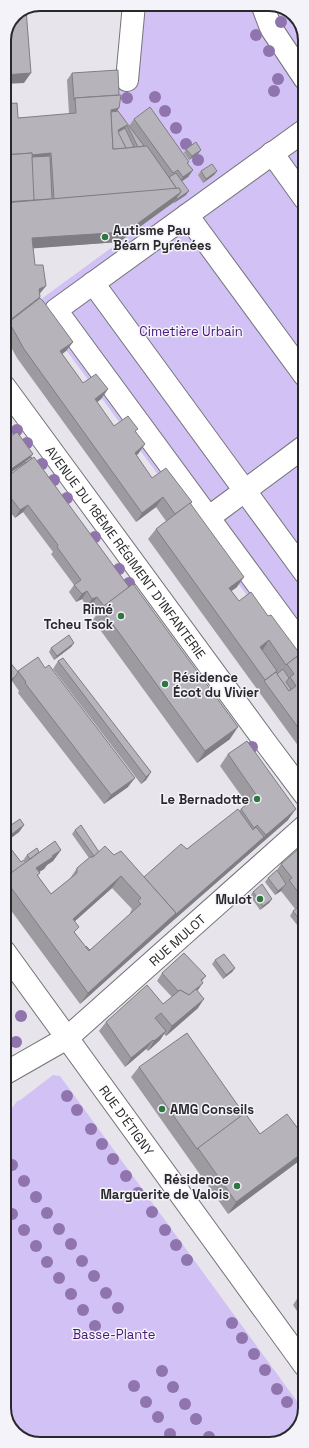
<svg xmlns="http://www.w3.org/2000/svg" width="309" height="1448" viewBox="0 0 309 1448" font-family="'Space Grotesk',sans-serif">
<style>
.green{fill:#d2c1f5}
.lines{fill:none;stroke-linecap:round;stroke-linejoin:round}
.minor-casing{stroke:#747378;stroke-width:24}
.minor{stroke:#fff;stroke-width:22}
.tree{fill:#8f74ad}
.wall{fill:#9d9ba0;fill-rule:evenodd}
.shaded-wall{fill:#7f7e82}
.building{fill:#b6b4ba;stroke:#7f7e82;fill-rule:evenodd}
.poi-dot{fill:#2f7642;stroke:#f4f3f9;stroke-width:1.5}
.labels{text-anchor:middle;stroke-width:3;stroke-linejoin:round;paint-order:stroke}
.poi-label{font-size:13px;font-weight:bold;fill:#29282b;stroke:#f4f3f9;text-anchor:end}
.park-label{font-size:13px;fill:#47187a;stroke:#f4f3f9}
.street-label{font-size:13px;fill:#29282b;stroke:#f4f3f9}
.rim{fill:none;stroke:#29282b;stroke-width:2}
</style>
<rect width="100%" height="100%" fill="#e7e5eb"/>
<g class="green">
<polygon points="124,4 274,4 294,14 305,35 305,682 257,609 33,305 174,202 113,118"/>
<polygon points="53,1075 60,1076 304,1411 296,1432 274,1444 35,1444 15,1434 4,1413 4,1114 12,1108 18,1100 19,1101"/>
</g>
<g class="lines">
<g class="minor-casing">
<g id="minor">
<polyline points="262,4 271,28 305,79"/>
<polyline points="127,80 134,4"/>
<polyline points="305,130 56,310 305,649"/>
<polyline points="272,153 305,199"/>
<polyline points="187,215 305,376"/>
<polyline points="93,283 305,573"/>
<path id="s1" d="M4,386L266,743L305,795"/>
<polyline points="208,518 305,446"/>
<path id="s2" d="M4,951L305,1366"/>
<path id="s3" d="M4,1074L67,1038L305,826"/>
</g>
</g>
<use href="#minor" class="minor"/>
</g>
<g class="tree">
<circle cx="281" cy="22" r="6"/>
<circle cx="256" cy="35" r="6"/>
<circle cx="269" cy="51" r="6"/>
<circle cx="278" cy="79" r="6"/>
<circle cx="274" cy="91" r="6"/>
<circle cx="155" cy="97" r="6"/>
<circle cx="127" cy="98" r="6"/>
<circle cx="165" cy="111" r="6"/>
<circle cx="176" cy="128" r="6"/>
<circle cx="186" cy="144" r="6"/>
<circle cx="198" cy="160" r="6"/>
<circle cx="17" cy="430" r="6"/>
<circle cx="27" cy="443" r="6"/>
<circle cx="42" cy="464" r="6"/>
<circle cx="54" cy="480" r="6"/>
<circle cx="67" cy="498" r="6"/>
<circle cx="95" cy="537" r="6"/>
<circle cx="119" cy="569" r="6"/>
<circle cx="129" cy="583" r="6"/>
<circle cx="252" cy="747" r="6"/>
<circle cx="21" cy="1016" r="6"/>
<circle cx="16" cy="1042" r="6"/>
<circle cx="67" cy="1096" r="6"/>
<circle cx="77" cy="1110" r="6"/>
<circle cx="91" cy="1129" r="6"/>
<circle cx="102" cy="1144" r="6"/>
<circle cx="113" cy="1159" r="6"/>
<circle cx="12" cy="1165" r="6"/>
<circle cx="126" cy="1176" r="6"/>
<circle cx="24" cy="1181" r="6"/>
<circle cx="138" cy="1193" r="6"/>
<circle cx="36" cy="1197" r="6"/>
<circle cx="152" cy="1212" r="6"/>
<circle cx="47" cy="1213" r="6"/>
<circle cx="12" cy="1214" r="6"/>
<circle cx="59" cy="1229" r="6"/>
<circle cx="24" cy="1230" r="6"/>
<circle cx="165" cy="1230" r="6"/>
<circle cx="71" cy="1244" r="6"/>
<circle cx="176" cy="1245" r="6"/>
<circle cx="36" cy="1246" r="6"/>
<circle cx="187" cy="1260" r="6"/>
<circle cx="82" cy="1261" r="6"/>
<circle cx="47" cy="1262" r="6"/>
<circle cx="94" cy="1276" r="6"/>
<circle cx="59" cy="1278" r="6"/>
<circle cx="106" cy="1293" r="6"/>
<circle cx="71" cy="1294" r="6"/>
<circle cx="118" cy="1308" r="6"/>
<circle cx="83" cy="1310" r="6"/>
<circle cx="232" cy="1323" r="6"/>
<circle cx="95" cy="1326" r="6"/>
<circle cx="242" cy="1338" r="6"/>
<circle cx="254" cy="1354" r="6"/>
<circle cx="265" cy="1370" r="6"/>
<circle cx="162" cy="1371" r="6"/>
<circle cx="134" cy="1386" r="6"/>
<circle cx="173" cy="1387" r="6"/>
<circle cx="277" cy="1389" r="6"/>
<circle cx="146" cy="1402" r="6"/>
<circle cx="287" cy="1402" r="6"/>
<circle cx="185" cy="1404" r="6"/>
<circle cx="158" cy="1417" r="6"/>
<circle cx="196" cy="1419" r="6"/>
<circle cx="170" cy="1434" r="6"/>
<circle cx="209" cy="1437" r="6"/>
</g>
<g class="wall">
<polygon points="72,73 118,111 129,126 134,119 187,163 193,170 188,177 182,181 186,195 174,203 174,202 119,242 33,248 35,265 40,294 40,298 73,342 66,351 62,354 83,383 108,389 101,399 97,402 114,426 136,432 145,444 138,454 136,455 152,478 192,502 191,504 237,587 231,591 239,601 268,616 305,663 305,743 299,747 148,539 156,529 166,521 156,507 136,522 17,358 4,334 4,104 18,118 69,114 67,80"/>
<polygon points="186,149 201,150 198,154 189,160 184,153"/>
<polygon points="201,171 217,171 214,175 203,183 198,175"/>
<polygon points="4,441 31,457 230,739 197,763 93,620 98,612 92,604 87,607 82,599 76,602 69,592 74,585 51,554 53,552 23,512 15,518 4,504 4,479 22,466 22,465 4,477"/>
<polygon points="74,643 71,647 54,660 49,652 51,648"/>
<polygon points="58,661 151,772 146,780 141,784 53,669"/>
<polygon points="4,663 18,672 18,671 128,787 104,804 18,693 19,691 12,681 4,686"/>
<path d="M228,754L288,820L168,925L80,1004L4,901V815L11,825H24L19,832L6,842L21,862L26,863V862L24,859L27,855L39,852L61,850L53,861L47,865L44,869L39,872L38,876L51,894L69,880L77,868L89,858L72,834L75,830L99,852L114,855L144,877L187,849L239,811L241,809L247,804L220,766ZM112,888L132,909L130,913H131L90,950L86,947L75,933V921Z"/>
<polygon points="305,843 305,935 290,916 293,911 296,910 281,891 275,895 265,882 268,878 277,870 281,864"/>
<polygon points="253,892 272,899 269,903 260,910 250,896"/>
<polygon points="215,960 235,968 232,972 223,979 212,964"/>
<polygon points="162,973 206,976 202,981 197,991 198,1008 166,1036 164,1034 160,1040 148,1051 146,1049 125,1067 99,1031 106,1022 163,1004 172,997 157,981"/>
<polygon points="139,1067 244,1114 260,1134 303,1158 228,1214 131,1077"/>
<polygon points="305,1290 305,1323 293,1305 301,1293"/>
</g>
<g class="shaded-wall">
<polygon points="31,73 24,83 4,84 4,75"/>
<polygon points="119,108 113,118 111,110"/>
<polygon points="127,125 122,132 116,135 118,130"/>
<polygon points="201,150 198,154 189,160 192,156"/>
<polygon points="51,153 45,163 4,157"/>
<polygon points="193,170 188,177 178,184 183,177"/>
<polygon points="217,171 214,175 203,183 206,179"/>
<polygon points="189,191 186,195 174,203 177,199"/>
<polygon points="181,192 174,202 119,242 25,249 4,213 4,202 35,200"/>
<polygon points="46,286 38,296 39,289"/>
<polygon points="73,342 66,351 54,360 60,351"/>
<polygon points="108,389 101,399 89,409 95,399"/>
<polygon points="145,444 138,454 128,462 135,453"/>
<polygon points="33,454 28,461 24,462 22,465 4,477 4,474"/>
<polygon points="163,497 156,507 136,522 142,513"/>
<polygon points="28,505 23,512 15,518 20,510"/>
<polygon points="244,577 237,587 221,599 229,588"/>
<polygon points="87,591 82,599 76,602 82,594"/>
<polygon points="97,597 92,604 87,607 92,599"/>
<polygon points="269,640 262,651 260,647"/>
<polygon points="74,643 71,647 54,660 57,656"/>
<polygon points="15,677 12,681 4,686 4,684"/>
<polygon points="238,727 230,739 197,763 205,751"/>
<polygon points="305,739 305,743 299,747"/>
<polygon points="151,772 146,780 141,784 146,777"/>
<polygon points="135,778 128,787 104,804 111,795"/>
<polygon points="296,809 288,820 168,925 80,1004 88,993 176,913"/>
<polygon points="24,825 19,832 4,843 4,840"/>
<polygon points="61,850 53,861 47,865 44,869 28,879 36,868"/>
<polygon points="121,876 112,888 65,930 73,919"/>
<polygon points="284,886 281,891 275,895 278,891"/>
<polygon points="272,899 269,903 260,910 263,906"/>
<polygon points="235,968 232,972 223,979 226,975"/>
<polygon points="203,983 198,990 182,1005 187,998"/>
<polygon points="204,999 198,1008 166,1036 172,1026"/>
<polygon points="166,1031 160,1040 148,1051 154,1041"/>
<polygon points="153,1040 146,1049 125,1067 131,1058"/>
<polygon points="305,1151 305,1156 303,1158 228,1214 236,1202"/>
</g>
<g class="building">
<polygon points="26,9 31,73 4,75 4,39 15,14"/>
<polygon points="118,70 119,95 75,98 74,100 72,73"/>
<polygon points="121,95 119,108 111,110 113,149 147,146 177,189 54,199 51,153 32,155 32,153 4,155 4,104 17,103 18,118 76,113 75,98"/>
<polygon points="150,107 189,162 187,163 193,170 183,177 178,170 173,173 134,119"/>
<polygon points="118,111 144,146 138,147 127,125 118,130 126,148 113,149 111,112"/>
<polygon points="125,128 134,147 126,148 118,132"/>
<polygon points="196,142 201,150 192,156 186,149"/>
<polygon points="32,153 35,200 4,202 4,155"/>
<polygon points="50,156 52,199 34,200 32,157"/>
<polygon points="212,164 217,171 206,179 201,171"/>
<polygon points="176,173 189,191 177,199 176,198 181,192 179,188 177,189 169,177"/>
<polygon points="179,188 181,192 126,232 32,238 35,265 43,265 46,286 39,289 40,297 10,320 4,307 4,203"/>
<polygon points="40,298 43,301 73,342 60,351 83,383 96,374 108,389 95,399 114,426 128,416 138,429 135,431 145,444 135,453 152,478 166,468 192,502 175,514 163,497 142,513 24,349 9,322"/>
<polygon points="17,432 33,454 4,474 4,458 6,457 4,455 4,441"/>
<polygon points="31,457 32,459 26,463 24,462"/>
<polygon points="34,457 129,587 104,606 97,597 92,599 87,591 82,594 74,585 81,580 57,547 58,545 28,505 20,510 5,490 4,491 4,479"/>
<polygon points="190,503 244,577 229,588 239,601 251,592 268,616 271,615 300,654 286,665 269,640 260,647 277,671 265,680 156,529"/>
<polygon points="133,584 238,727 205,751 101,608"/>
<polygon points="69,635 74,643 57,656 51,648"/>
<polygon points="299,655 305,663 305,737 264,681 276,672 289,691 296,686 290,677 294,674 287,664"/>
<polygon points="38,657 45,668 49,665 135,778 111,795 25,683 26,682 18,671"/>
<polygon points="63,658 151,772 146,777 58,661"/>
<polygon points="8,660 18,672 15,677 4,684 4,663"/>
<polygon points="283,669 289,678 286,682 291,689 289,691 277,674"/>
<polygon points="247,741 296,809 266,835 257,825 254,828 241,809 257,796 228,754"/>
<polygon points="238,809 253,830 256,827 264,837 175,915 176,913 144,877 181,844 187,849"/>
<polygon points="4,815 11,825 20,819 24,825 4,840 21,862 24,860 26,863 4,878"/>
<polygon points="81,825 99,852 94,856 75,830"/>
<path d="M55,841L61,850L52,856L53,857L36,868L40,873L37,875L51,894L77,873V868L90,857H93L105,846L114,855L121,851L176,913L88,993L4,878ZM121,876L141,898L138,901L141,904L89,951L74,932L79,927L73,919Z"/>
<polygon points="305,843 305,900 304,900 289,880 292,878 281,864"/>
<polygon points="37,848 39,852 30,859 27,855"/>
<polygon points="277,870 286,884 284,886 278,891 268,878"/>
<polygon points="262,884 272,899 263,906 253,892"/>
<polygon points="301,905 305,910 305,927 293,911"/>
<polygon points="86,946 90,950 89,951 86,947"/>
<polygon points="184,953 206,976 201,980 203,983 189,995 180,990 178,991 162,973"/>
<polygon points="224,954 235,968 226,975 215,960"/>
<polygon points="147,985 163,1004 180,990 189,995 196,989 204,999 172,1026 161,1013 155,1018 166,1031 154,1041 153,1040 131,1058 106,1022"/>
<polygon points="187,1033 244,1114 197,1149 139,1067"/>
<polygon points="245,1113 260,1134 287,1114 305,1138 305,1151 236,1202 198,1148"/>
<polygon points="305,1290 305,1299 301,1293"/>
</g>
<g class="poi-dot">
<circle cx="105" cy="237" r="4"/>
<circle cx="121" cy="616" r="4"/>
<circle cx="165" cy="684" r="4"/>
<circle cx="257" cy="799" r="4"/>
<circle cx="260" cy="899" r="4"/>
<circle cx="162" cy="1109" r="4"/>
<circle cx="237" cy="1186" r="4"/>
</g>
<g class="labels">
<g class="poi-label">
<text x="113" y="235" text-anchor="start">Autisme Pau<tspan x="113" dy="15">Béarn Pyrénées</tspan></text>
<text x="113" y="614">Rimé<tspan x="113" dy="15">Tcheu Tsok</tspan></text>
<text x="173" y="682" text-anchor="start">Résidence<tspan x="173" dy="15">Écot du Vivier</tspan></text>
<text x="249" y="804">Le Bernadotte</text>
<text x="252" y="904">Mulot</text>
<text x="170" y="1114" text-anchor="start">AMG Conseils</text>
<text x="229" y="1184">Résidence<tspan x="229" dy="15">Marguerite de Valois</tspan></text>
</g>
<g class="park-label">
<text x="191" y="336">Cimetière Urbain</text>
<text x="114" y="1339">Basse-Plante</text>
</g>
<g class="street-label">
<text dy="5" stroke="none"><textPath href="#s1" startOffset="206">AVENUE DU 18ÈME RÉGIMENT D'INFANTERIE</textPath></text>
<text dy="5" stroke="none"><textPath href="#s3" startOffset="220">RUE MULOT</textPath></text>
<text dy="5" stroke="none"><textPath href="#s2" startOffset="209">RUE D'ÉTIGNY</textPath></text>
</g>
</g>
<path d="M0 0H309V1448H0ZM40 11H269A29 29 0 0 1 298 40V1408A29 29 0 0 1 269 1437H40A29 29 0 0 1 11 1408V40A29 29 0 0 1 40 11Z" fill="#f4f3f9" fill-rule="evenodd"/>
<path class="rim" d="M40 11H269A29 29 0 0 1 298 40V1408A29 29 0 0 1 269 1437H40A29 29 0 0 1 11 1408V40A29 29 0 0 1 40 11Z"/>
</svg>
